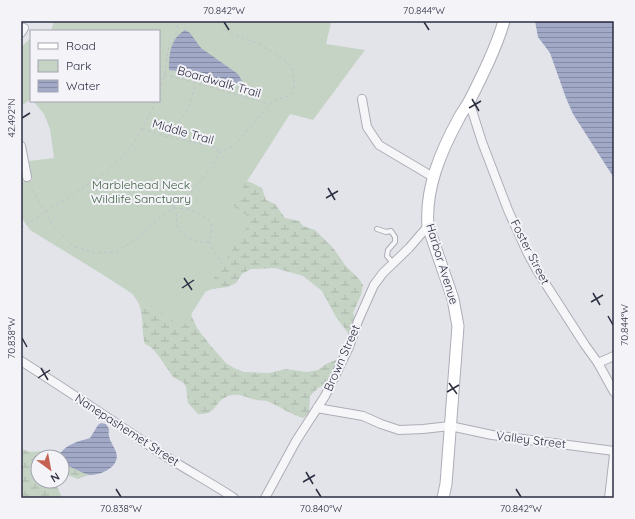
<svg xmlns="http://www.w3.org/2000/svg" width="635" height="519" viewBox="0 0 635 519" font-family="Quicksand,sans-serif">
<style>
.wetland{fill:url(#wetland-marsh)}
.park{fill:#c5d3c5}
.water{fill:url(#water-rules)}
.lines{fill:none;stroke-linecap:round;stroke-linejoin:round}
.service-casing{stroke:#acadb7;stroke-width:6}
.minor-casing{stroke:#acadb7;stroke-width:10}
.secondary-casing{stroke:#acadb7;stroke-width:13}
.path{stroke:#c1c2c9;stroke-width:1;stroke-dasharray:3 3;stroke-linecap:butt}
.service{stroke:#f6f6f9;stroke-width:4}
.minor{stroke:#f6f6f9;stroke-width:8}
.secondary{stroke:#fff;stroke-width:11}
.ticks{fill:none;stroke:#2c2e41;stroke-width:1.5}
.labels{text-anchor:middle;stroke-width:4;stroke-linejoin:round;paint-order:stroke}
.street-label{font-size:12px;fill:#2c2e41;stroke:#f3f3f8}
.park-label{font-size:12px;fill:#3a5c3d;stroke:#f3f3f8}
.neatline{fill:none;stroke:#2c2e41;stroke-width:1.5}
.ticks-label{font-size:10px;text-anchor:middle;fill:#2c2e41}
</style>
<defs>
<pattern id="wetland-marsh" width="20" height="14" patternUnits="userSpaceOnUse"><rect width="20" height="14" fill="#c5d3c5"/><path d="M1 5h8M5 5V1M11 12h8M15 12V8" fill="none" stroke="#a9b5aa"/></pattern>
<pattern id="water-rules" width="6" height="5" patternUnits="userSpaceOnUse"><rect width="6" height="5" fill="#a1a9c7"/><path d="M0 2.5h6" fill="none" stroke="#838aa3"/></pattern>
</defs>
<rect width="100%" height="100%" fill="#e3e4ea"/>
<g class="wetland">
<path d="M236,180L250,182L262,188L266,200L275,204L285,218L299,221L303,226L315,230L334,249L345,265L359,279L363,285L361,295L353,313L356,321L351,333H348L336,317L322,291L303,276L275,268L251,269L242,274L236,283L228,287L212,289L202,293L190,312L197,328L210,345L226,363L234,368L244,372L269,373L286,369L307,372L318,370L326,364L336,360L339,363L340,369L325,385L318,388L310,396L309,414L303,418C290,414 279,406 267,401C263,400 261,401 257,400C247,398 239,392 228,396C213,402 218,415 198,414L188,403L186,387L184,383L173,377L158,355L151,347L145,344C141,332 144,317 139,304C137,300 134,297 132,293Z"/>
<polygon points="21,449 31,452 54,450 60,453 58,457 38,457 38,481 55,481 62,498 21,498"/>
<polygon points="62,463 86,473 89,475 78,479 64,474 62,475"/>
</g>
<g class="park">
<polygon points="54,21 324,21 331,23 326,44 365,50 313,120 290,114 232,205 252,219 183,327 105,276 30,230 23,220 21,221 21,182 32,180 29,161 54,158 50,129 44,114 33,101 159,101 159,31 51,31"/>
<polygon points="31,38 31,99 21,106 21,47"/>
</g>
<g class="water">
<polygon points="535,21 614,21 614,178 573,114 566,98 550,53 538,37"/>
<path d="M185,30L190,33L201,48L238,74L242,81C223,89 217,72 198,78L187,73L181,68L178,71L169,70C169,54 170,39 185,30Z"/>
<path d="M101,423L106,424L109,429C107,438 113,444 116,452C121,466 102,475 90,475C86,475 67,465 62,463V457H58C65,444 77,442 90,438L98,425Z"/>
</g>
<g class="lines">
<g class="service-casing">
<polyline id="service" points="377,229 386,232 391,231 395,237 395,242 388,250 387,256 393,263"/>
</g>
<g class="minor-casing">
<g id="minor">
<polyline points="21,33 24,28"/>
<polyline points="362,99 367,127 379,145 433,177"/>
<polyline points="469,101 482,142 508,210 528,254 538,272 585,345 598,363 614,392"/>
<polyline points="21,146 27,177"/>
<path d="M21,361C67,390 113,421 159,452C183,468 210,482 234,498"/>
<polyline points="598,363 614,356"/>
<polyline points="317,408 363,416 381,424 399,430 423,429 450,426 492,435 614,451"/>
<polyline points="265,498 296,441 325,396 337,372 349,347 358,321 374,285 383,273 409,248 428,226"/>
<polyline points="609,498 614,455"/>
</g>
</g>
<g class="secondary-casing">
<path id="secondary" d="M443,498L446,484L458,326L453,299L428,226C425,188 441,151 459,118C462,112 467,106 470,100C483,74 496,48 504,21"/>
</g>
<g class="path">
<polyline points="164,75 183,79 269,104"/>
<path d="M159,91L164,78L169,45C175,38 179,30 177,21"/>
<polyline points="142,129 168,137 211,146 217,149 219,153"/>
<polyline points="168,136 187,111 196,84"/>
<polyline points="29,185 54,227 73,246 95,253 116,252 137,239 157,220 188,196 212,167 219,153 235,145 269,105 274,101 289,96 293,92 294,84 293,70 288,63 258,43 240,37 226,31 218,21"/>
<polyline points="21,228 101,176 119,160 134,143 152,110 155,101"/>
<path d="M209,242C195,244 184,237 176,225L177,215L172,208L189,209L208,219L211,224L212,230L209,242L222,264"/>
</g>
<use href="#service" class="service"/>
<use href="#minor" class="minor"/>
<use href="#secondary" class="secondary"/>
</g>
<path class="ticks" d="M224,22L229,30M424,22L429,30M472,99L479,111M469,108L481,101M22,118L30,113M328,188L335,200M326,198L338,191M184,278L192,290M182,288L194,280M593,293L600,305M591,302L603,295M608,316L613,325M22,338L27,347M41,368L48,380M38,378L50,370M449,383L457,394M447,392L459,385M306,472L313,484M303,482L315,475M116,489L121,497M316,489L321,497M516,489L521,497"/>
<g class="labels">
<g class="street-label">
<text transform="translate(219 82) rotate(16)" y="4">Boardwalk Trail</text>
<text transform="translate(183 132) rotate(16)" y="4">Middle Trail</text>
<text transform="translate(530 252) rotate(63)" y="4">Foster Street</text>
<text transform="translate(442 264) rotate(73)" y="4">Harbor Avenue</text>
<text transform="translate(342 358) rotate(-66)" y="4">Brown Street</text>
<text transform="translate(127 430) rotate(33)" y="4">Nanepashemet Street</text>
<text transform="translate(531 440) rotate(7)" y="4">Valley Street</text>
</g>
<g class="park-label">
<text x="141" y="189">Marblehead Neck<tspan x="141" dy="14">Wildlife Sanctuary</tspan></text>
</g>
</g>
<rect width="635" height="519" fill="none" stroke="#f3f3f8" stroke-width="44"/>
<rect x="30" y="30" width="130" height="72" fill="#f3f3f8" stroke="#a3a4af"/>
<rect x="38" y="43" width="20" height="6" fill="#ffffff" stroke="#a3a4af"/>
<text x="66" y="50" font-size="12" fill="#2c2e41">Road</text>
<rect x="38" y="60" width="20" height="12" fill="#c5d3c5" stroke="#a3a4af"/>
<text x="66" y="70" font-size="12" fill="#2c2e41">Park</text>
<rect x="38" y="80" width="20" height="12" fill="url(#water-rules)" stroke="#a3a4af"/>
<text x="66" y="90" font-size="12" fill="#2c2e41">Water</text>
<g transform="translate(50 469) rotate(148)"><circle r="19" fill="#f3f3f8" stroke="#a3a4af"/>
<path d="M0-3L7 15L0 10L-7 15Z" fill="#c56152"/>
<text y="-6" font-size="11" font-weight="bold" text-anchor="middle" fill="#2c2e41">N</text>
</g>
<rect x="22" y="22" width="591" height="475" class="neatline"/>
<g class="ticks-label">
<text x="224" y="14">70.842°W</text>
<text x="424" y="14">70.844°W</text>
<text transform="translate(11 118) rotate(-90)" y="4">42.492°N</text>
<text transform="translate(624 325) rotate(-90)" y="4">70.844°W</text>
<text transform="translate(11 338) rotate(-90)" y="4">70.838°W</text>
<text x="121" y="512">70.838°W</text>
<text x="321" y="512">70.840°W</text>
<text x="521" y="512">70.842°W</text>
</g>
</svg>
